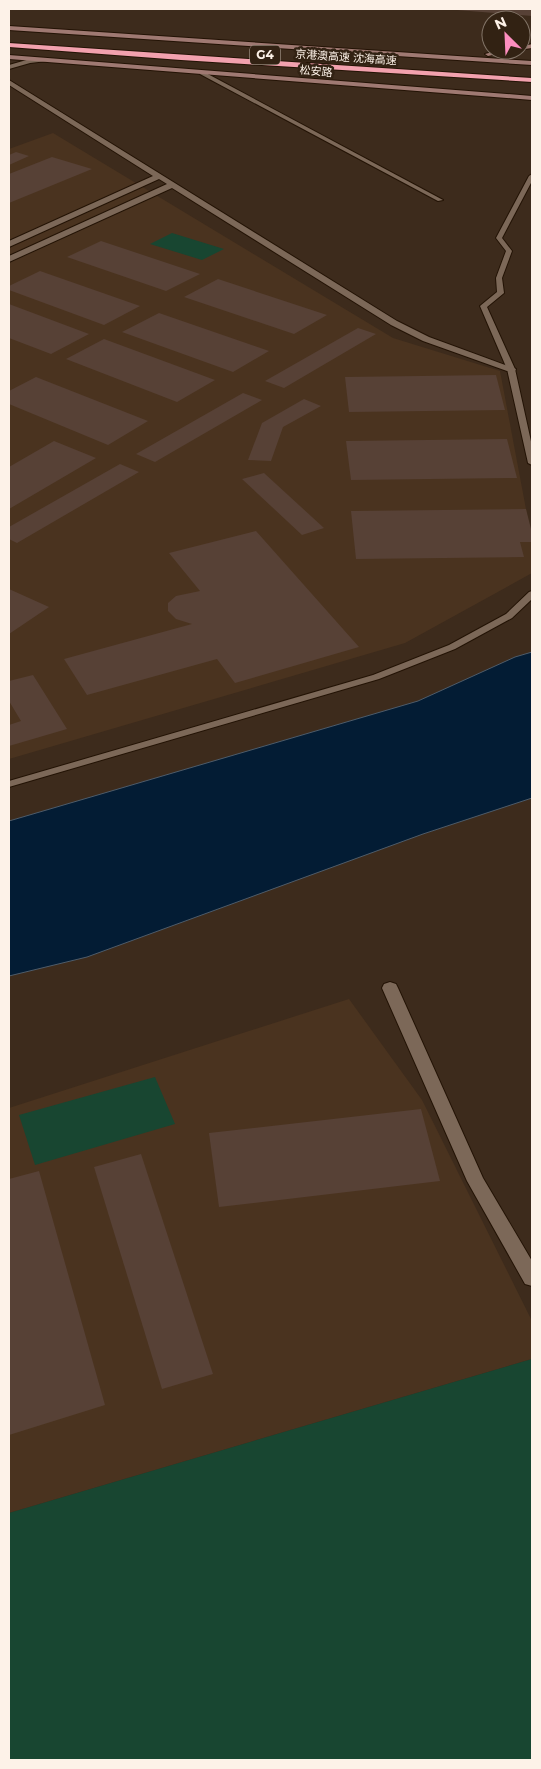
<svg xmlns="http://www.w3.org/2000/svg" width="541" height="1769" viewBox="0 0 541 1769" font-family="Montserrat,'Noto Sans SC',sans-serif">
<style>
.built{fill:#4a331f}
.green{fill:#184631}
.water{fill:#031c34;stroke:#4e5c6a}
.building{fill:#574136}
.lines{fill:none;stroke-linecap:round;stroke-linejoin:round}
.lane-casing{stroke:#231305;stroke-width:2}
.street-casing{stroke:#231305;stroke-width:2}
.secondary-casing{stroke:#231305;stroke-width:2}
.highway-casing{stroke:#231305;stroke-width:2}
.lane{fill:#7c6858;fill-rule:evenodd}
.street{fill:#7c6858;fill-rule:evenodd}
.secondary{fill:#9f7972;fill-rule:evenodd}
.highway{fill:#f2a1ae;fill-rule:evenodd}
.labels{text-anchor:middle;stroke-width:5;stroke-linejoin:round;paint-order:stroke}
.far-street-label{font-size:11px;fill:#fdf2e8;stroke:#322213}
.shield{fill:#322213;stroke:#c0b4a8;stroke-width:1}
.shield-label{font-size:12px;font-weight:bold;fill:#fdf2e8}
</style>
<rect width="100%" height="100%" fill="#3d2b1c"/>
<g class="built">
<polygon points="53,133 393,338 500,371 532,541 532,573 405,643 9,759 9,149"/>
<polygon points="349,999 422,1100 532,1321 532,1359 9,1513 9,1108"/>
</g>
<g class="green">
<polygon points="172,233 224,249 202,260 150,244"/>
<polygon points="155,1077 175,1124 35,1165 19,1115"/>
<polygon points="532,1359 532,1760 9,1760 9,1513"/>
</g>
<polygon class="water" points="532,652 532,798 423,834 87,957 9,976 9,821 418,701 515,657"/>
<g class="building">
<polygon points="458,9 532,9 532,16 457,10"/>
<polygon points="16,152 29,156 9,165 9,155"/>
<polygon points="52,157 92,169 9,203 9,174"/>
<polygon points="101,241 200,274 166,291 67,257"/>
<polygon points="40,271 140,306 104,325 9,290 9,286"/>
<polygon points="218,279 327,315 294,334 184,297"/>
<polygon points="9,304 89,334 51,354 9,338"/>
<polygon points="159,313 269,351 233,372 122,332"/>
<polygon points="358,328 376,334 284,388 265,381"/>
<polygon points="104,339 215,380 177,402 66,359"/>
<polygon points="496,375 505,410 349,412 345,377"/>
<polygon points="36,377 148,421 108,445 9,404 9,391"/>
<polygon points="243,393 262,400 155,462 136,454"/>
<polygon points="304,399 321,406 283,427 271,461 248,460 262,423"/>
<polygon points="507,439 517,478 351,480 346,441"/>
<polygon points="54,441 96,458 9,509 9,467"/>
<polygon points="120,464 139,472 17,543 9,539 9,527"/>
<polygon points="264,473 324,528 302,535 242,479"/>
<polygon points="526,509 532,533 532,542 520,542 524,557 356,559 351,511"/>
<polygon points="256,531 359,647 235,683 217,659 87,695 64,659 192,624 176,619 168,611 168,603 176,596 200,591 169,553"/>
<polygon points="9,589 49,607 9,634"/>
<polygon points="33,675 67,729 9,746 9,725 21,721 9,701 9,681"/>
<polygon points="421,1109 440,1181 219,1207 209,1133"/>
<polygon points="141,1154 213,1374 162,1389 94,1167"/>
<polygon points="39,1171 105,1405 9,1435 9,1179"/>
</g>
<g class="lines">
<g class="lane-casing">
<g id="lane">
<polygon points="200,72 204,72 443,200 438,201 200,74"/>
<polygon points="532,174 532,181 502,238 512,251 502,278 504,293 487,307 515,369 532,446 532,465 528,463 507,369 480,306 497,292 496,278 506,251 496,238 529,176"/>
<polygon points="532,591 532,599 512,618 455,649 379,679 9,787 9,781 373,675 449,645 506,614 529,592"/>
</g>
</g>
<g class="street-casing">
<g id="street">
<polygon points="45,58 48,60 47,61 30,63 9,69 9,65 30,59"/>
<polygon points="9,80 397,321 429,337 516,369 515,371 507,371 423,341 391,325 172,188 9,262 9,256 167,184 159,179 9,247 9,241 153,176 9,85"/>
<polygon points="390,982 396,984 398,988 483,1178 532,1261 532,1286 525,1284 467,1181 382,988 384,984"/>
</g>
</g>
<g class="secondary-casing">
<g id="secondary">
<polygon points="9,26 532,61 532,65 9,30"/>
<polygon points="532,44 532,48 518,50 521,50 521,47"/>
<polygon points="500,50 516,50 488,56 485,54"/>
<polygon points="9,55 532,96 532,100 9,59"/>
</g>
</g>
<g class="highway-casing">
<polygon id="highway" points="9,43 532,78 532,82 181,60 9,47"/>
</g>
<use href="#lane" class="lane"/>
<use href="#street" class="street"/>
<use href="#secondary" class="secondary"/>
<use href="#highway" class="highway"/>
</g>
<g class="labels">
<g class="far-street-label">
<text transform="translate(346 57) rotate(4)" y="4">京港澳高速 沈海高速</text>
<text transform="translate(316 71) rotate(5)" y="4">松安路</text>
</g>
<rect class="shield" x="250" y="45.5" width="30" height="19" rx="4"/>
<g class="shield-label">
<text x="265" y="59">G4</text>
</g>
</g>
<rect width="541" height="1769" fill="none" stroke="#fdf2e8" stroke-width="20"/>
<g transform="translate(506 35) rotate(336)"><circle r="24" fill="#322213" stroke="#837568"/>
<path d="M0-4L9 19L0 12L-9 19Z" fill="#fd8ebf"/>
<text y="-8" font-size="14" font-weight="bold" text-anchor="middle" fill="#fdf2e8">N</text>
</g>
</svg>
